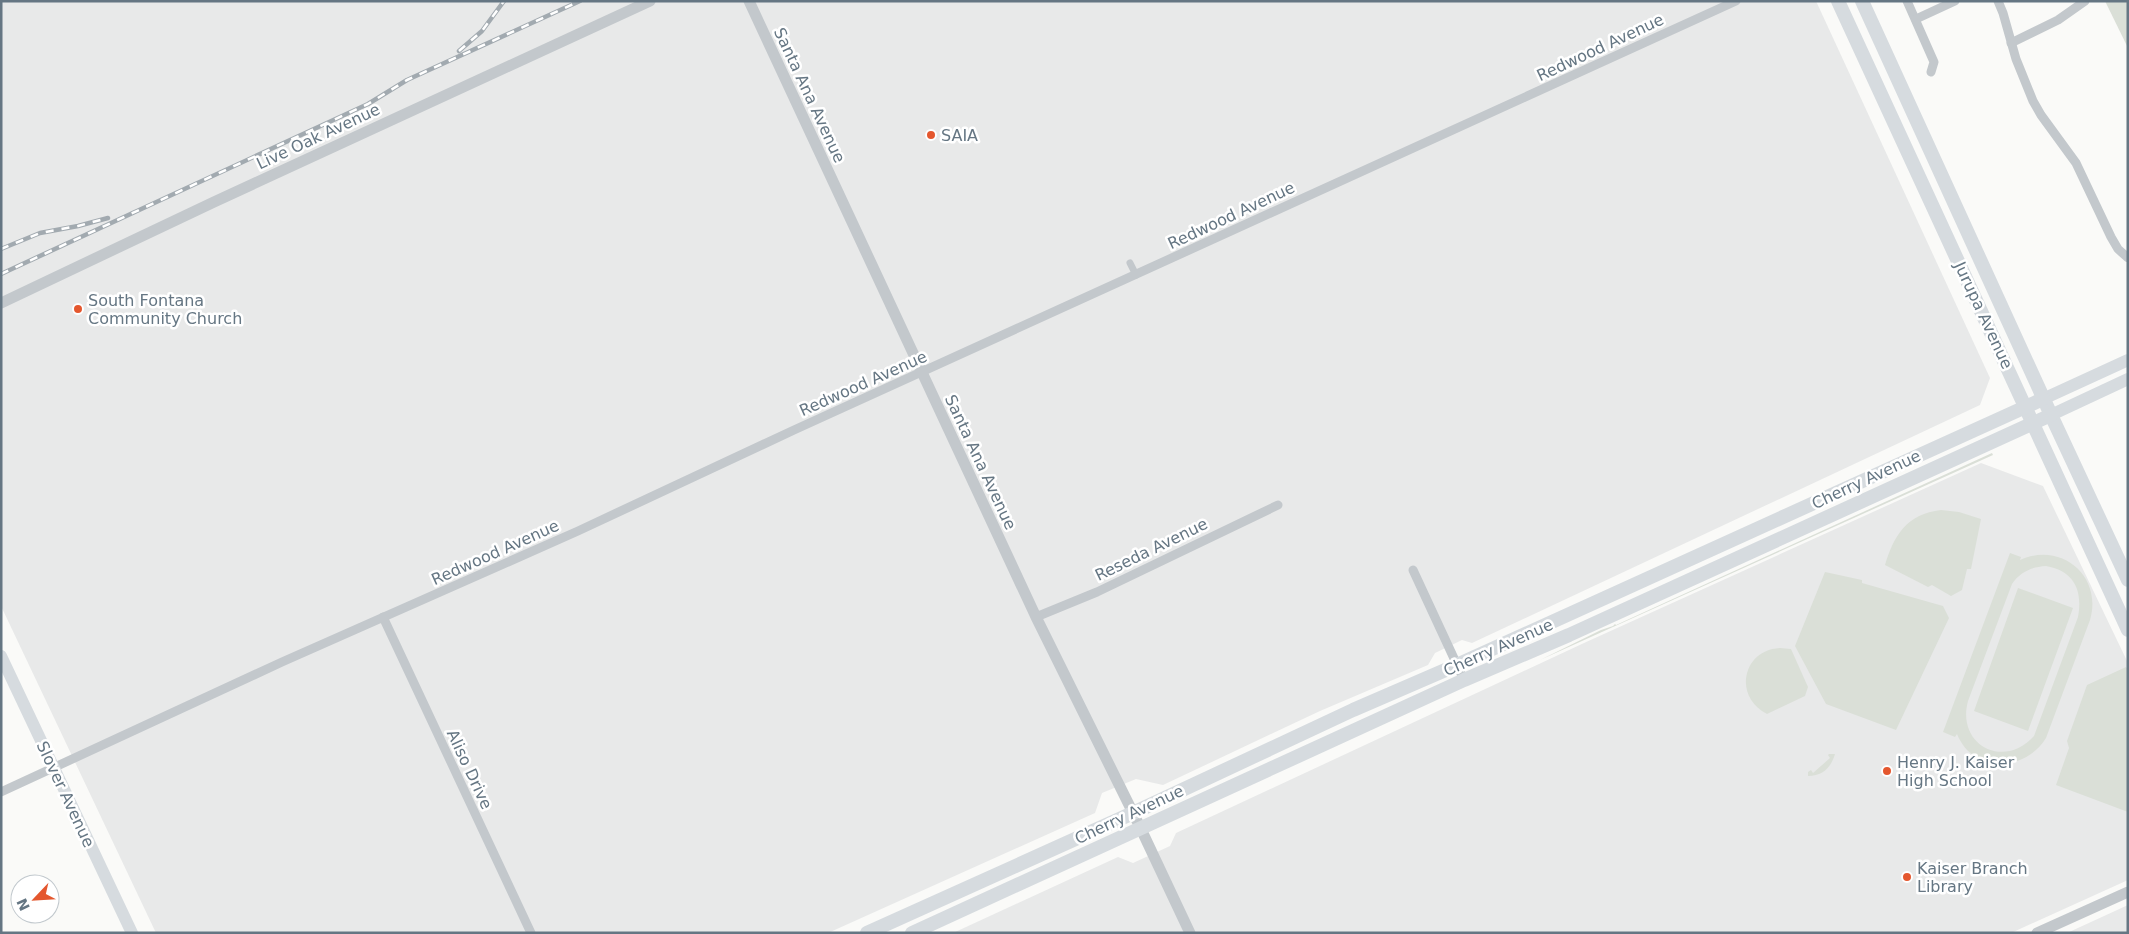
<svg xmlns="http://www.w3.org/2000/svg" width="2129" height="934" viewBox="0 0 2129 934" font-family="'DejaVu Sans',sans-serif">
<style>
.built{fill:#e8e9e9}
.green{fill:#dadfd7;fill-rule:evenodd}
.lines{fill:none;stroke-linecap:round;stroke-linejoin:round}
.pedestrian{stroke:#c3c8cc;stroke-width:7}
.minor{stroke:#c3c8cc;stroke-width:9}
.tertiary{stroke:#c3c8cc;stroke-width:11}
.secondary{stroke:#d6dbdf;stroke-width:12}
.primary{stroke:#d6dbdf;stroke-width:14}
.rail-casing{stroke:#a2aab0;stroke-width:4.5}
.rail{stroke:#fff;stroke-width:2.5;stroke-dasharray:8;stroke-linecap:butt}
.poi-dot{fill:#e4572e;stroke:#fff;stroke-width:2}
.labels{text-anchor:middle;stroke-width:5;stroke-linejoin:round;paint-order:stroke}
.street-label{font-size:16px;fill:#657683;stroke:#fff}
.poi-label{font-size:16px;fill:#657683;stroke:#fff;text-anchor:start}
</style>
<rect width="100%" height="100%" fill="#fafaf8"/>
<g class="built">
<polygon points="1,1 1816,1 1990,378 1980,405 1472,643 1462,640 1435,653 1428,665 1320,711 1163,785 1136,779 1102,793 1095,813 828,933 156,933 1,606"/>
<polygon points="1981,463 2043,486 2128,663 2128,880 2011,933 953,933 1118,857 1133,863 1170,846 1176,833 1584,643"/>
<polygon points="2128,905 2128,933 2067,933"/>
</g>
<g class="green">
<polygon points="2105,1 2128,1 2128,48"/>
<polygon points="1992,453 1993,455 1540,660 1601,630 1613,626 1615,624 1616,625"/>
<path d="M1941,510L1959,512L1981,519L1971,569H1967L1962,590L1951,596L1932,585L1928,587L1885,565C1894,535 1907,514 1941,510Z"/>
<path d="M2010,553L2021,557L2020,560C2061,541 2103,576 2090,620L2046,738C2025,772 1973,774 1957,734L1955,737L1943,732ZM2046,566C2074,571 2083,590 2078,617L2034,736C2004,770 1956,745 1968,701L2012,584C2020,572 2031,567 2046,566Z"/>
<polygon points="1825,572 1862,580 1862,583 1943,606 1949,618 1896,730 1826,704 1795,646"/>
<polygon points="2018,588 2073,608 2028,731 1974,711"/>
<path d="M1780,648L1791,649L1808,687L1805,696L1767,714C1733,697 1742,650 1780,648Z"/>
<polygon points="2126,667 2128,670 2128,812 2056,785 2069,748 2067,741 2087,685"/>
<path d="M1829,754H1835C1831,768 1822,776 1808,776V772L1811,770L1813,773L1830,758L1828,755Z"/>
</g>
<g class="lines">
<polyline class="pedestrian" points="1130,263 1136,275"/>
<g class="minor">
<polyline points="1907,1 1934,62 1931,72"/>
<polyline points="1998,1 2003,13 2016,59 2033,101 2041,115 2076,163 2111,237 2118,249 2128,258"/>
<polyline points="1916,19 1955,1"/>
<polyline points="2011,43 2058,20 2085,1"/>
<polyline points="1413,570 1464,680"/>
<polyline points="383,617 531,933"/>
<polyline points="1036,617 1097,592 1278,505"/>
<polyline points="1,792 282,662 578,531 794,430 1736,1"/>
</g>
<g class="tertiary">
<polyline points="749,1 1036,617 1141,829 1190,933"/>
<polyline points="1,303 214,202 650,1"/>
<polyline points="2037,933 2128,892"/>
</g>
<g class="secondary">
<polyline points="2043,399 2128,360"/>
<polyline points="2051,415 2128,379"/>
<polyline points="1,656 132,933"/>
</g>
<g class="primary">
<polyline points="1838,1 2128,630"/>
<polyline points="1862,1 2051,415 2128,580"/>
<polyline points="867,933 1133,813 1353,710 1457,665 2043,399"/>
<polyline points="912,933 1464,680 1569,635 2051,415"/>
</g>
<g class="rail-casing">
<g id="rail">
<polyline points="459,51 482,31 504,1"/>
<polyline points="1,249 40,233 78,226 108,218"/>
<polyline points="1,274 368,104 407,80 580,1"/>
</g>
</g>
<use href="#rail" class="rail"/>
</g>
<g class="poi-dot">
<circle cx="931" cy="135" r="5"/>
<circle cx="78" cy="309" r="5"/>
<circle cx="1887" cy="771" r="5"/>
<circle cx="1907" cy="877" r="5"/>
</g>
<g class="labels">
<g class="street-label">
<text transform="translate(1600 47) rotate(-25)" y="6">Redwood Avenue</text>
<text transform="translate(810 95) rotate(65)" y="6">Santa Ana Avenue</text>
<text transform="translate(318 136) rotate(-25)" y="6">Live Oak Avenue</text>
<text transform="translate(1231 215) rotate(-25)" y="6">Redwood Avenue</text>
<text transform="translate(1984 315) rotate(65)" y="6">Jurupa Avenue</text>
<text transform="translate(863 383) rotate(-24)" y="6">Redwood Avenue</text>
<text transform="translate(981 462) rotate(65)" y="6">Santa Ana Avenue</text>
<text transform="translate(1866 479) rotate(-25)" y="6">Cherry Avenue</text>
<text transform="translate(1151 549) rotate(-26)" y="6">Reseda Avenue</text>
<text transform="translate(495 552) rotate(-24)" y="6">Redwood Avenue</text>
<text transform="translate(1498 647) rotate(-24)" y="6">Cherry Avenue</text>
<text transform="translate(470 769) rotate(65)" y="6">Aliso Drive</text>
<text transform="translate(66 794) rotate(65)" y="6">Slover Avenue</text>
<text transform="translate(1129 814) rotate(-25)" y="6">Cherry Avenue</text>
</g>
<g class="poi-label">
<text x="941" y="141">SAIA</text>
<text x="88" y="306">South Fontana<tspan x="88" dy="18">Community Church</tspan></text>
<text x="1897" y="768">Henry J. Kaiser<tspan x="1897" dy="18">High School</tspan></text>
<text x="1917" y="874">Kaiser Branch<tspan x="1917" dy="18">Library</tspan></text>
</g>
</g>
<rect width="2129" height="934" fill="none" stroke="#657683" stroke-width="5"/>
<g transform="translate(35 899) rotate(245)"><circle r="24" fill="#ffffff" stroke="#c1c8cd"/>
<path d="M0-4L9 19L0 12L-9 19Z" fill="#e4572e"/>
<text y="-8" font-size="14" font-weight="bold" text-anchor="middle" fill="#657683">N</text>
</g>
</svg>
